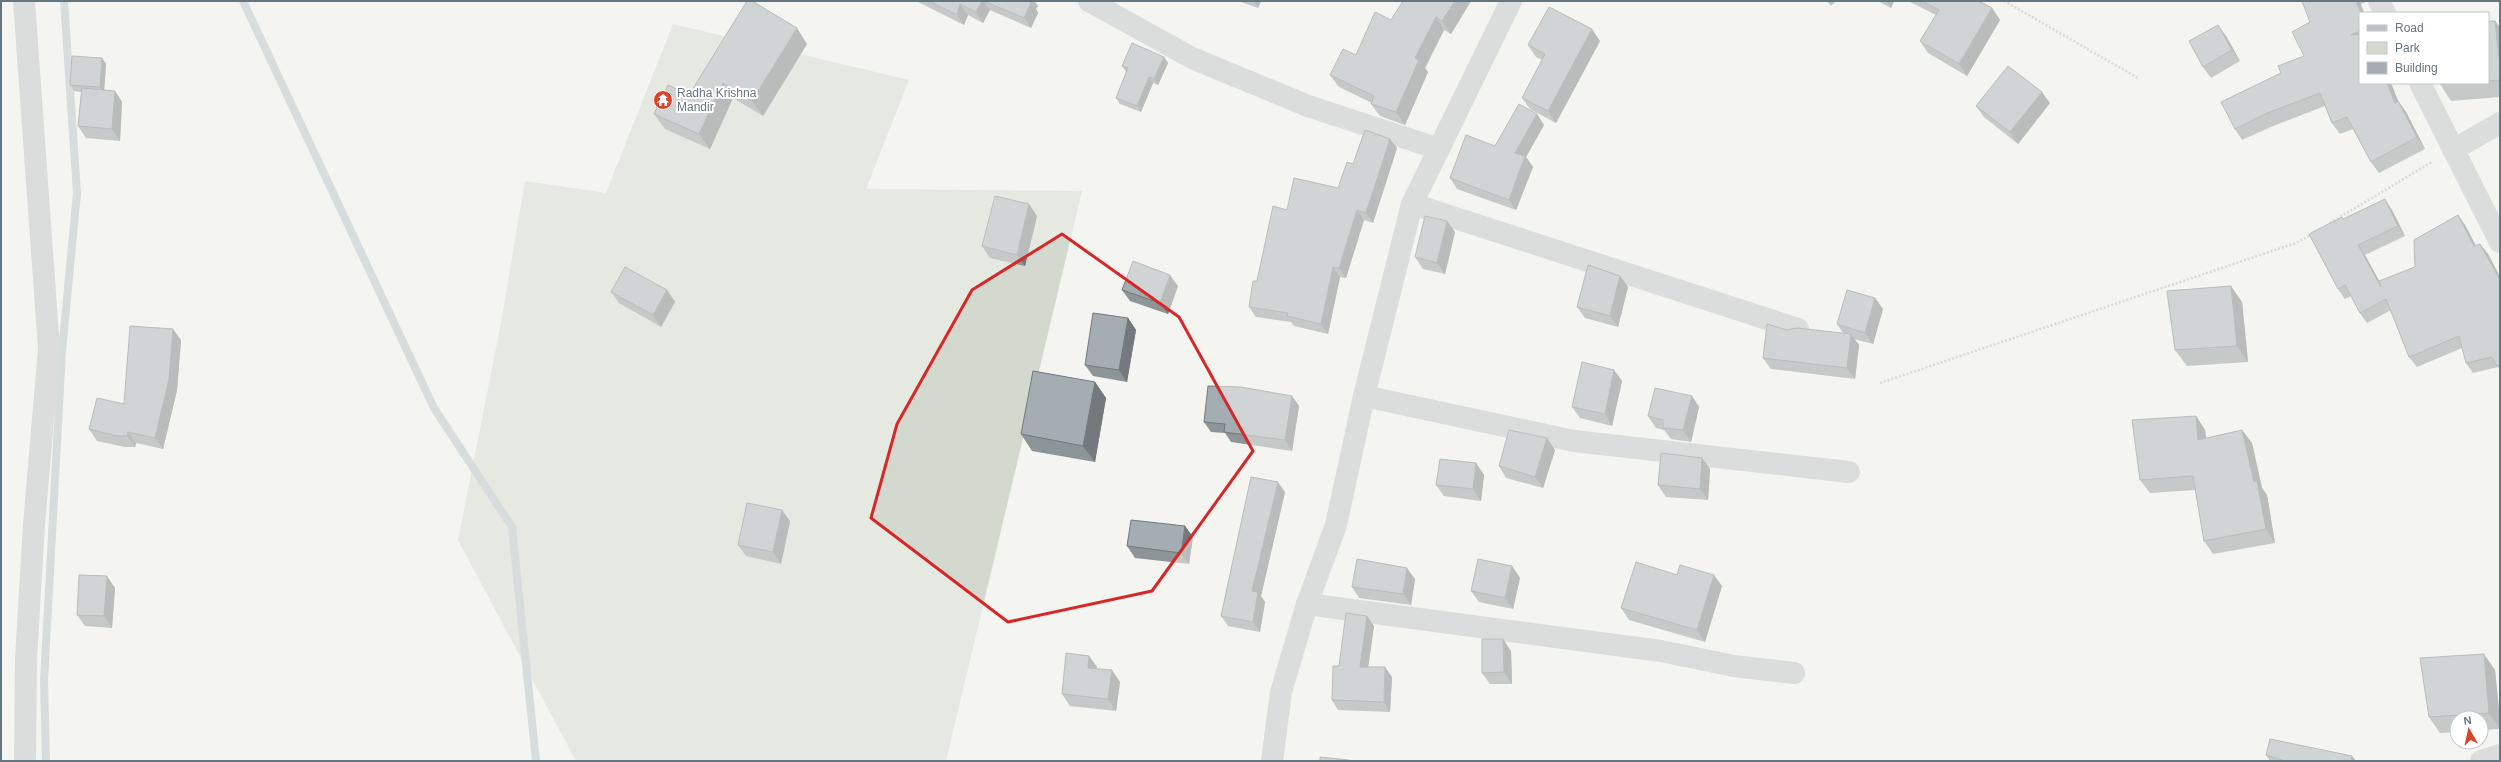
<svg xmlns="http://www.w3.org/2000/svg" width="2501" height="762" viewBox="0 0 2501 762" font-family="Helvetica,sans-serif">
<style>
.green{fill:#d4d9d0}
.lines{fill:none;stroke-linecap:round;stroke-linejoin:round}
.stream{stroke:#b4c2c5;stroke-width:8}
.path{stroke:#b7babc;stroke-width:2.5;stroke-dasharray:2 2;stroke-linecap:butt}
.minor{stroke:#bdc1c4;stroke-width:22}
.wall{fill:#8d9598}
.shaded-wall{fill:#73797c}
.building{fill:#a4adb1;stroke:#73797c}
.marked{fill:none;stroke:#d62828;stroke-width:3;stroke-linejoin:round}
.labels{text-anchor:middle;stroke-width:4;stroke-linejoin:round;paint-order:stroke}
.poi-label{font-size:12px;fill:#647680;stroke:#fff;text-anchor:start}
</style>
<rect width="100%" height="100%" fill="#f4f4f0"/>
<polygon class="green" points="673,24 909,80 866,189 1082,191 946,761 576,761 458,540 501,323 525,181 606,193"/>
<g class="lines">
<g class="stream">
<polyline points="243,1 434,408 512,527 536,761"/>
<polyline points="46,761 44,681 62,351 77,193 64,1"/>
</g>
<g class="path">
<polyline points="2004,1 2138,78"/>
<polyline points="2330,223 2432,162"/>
<polyline points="1880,383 2296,243 2312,234"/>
</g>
<g class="minor">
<polyline points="24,1 49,349 34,525 26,658 25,761"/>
<polyline points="1089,1 1192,58 1308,106 1439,149"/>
<polyline points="2379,1 2385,13"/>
<polyline points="2420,83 2500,242"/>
<polyline points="2453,150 2500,123"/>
<polyline points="1412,204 1798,329"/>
<polyline points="1364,396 1574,441 1849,472"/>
<polyline points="1307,604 1661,651 1734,666 1794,673"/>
<polyline points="1272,761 1281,692 1307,604 1336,525 1364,396 1412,204 1511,1"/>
<polyline points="2481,761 2500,755"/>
</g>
</g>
<g class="wall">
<polygon points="916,1 1034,1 1038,6 1036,9 1038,13 1031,28 990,10 983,23 968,15 964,25"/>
<polygon points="1238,1 1261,1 1258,8"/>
<polygon points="1471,1 1451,34 1444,30 1425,68 1428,72 1405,125 1380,116 1371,104 1372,103 1339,87 1330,75 1356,55 1391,20"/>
<polygon points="1827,1 1836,1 1831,6"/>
<polygon points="1878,1 1894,1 1891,8"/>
<polygon points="1908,1 1979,1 1992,8 2000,20 1967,76 1928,53 1920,41 1936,15"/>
<polygon points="2302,1 2366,1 2366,2 2361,4 2360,13 2360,83 2391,83 2398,101 2406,112 2425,149 2379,173 2371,162 2353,129 2340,134 2332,123 2325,106 2273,126 2242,140 2235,129 2281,73 2304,56 2310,22"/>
<polygon points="2488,21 2500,27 2500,97 2451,101 2440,84 2440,83 2488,83"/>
<polygon points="2226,36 2240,61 2211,78 2203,67"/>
<polygon points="1600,41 1556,123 1530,109 1522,98 1542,60 1536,57 1528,45"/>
<polygon points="807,44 763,116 733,98 710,149 665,129 654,114 689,95"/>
<polygon points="1164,57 1168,63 1158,85 1153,83 1141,112 1120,104 1116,98 1126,72 1122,66"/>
<polygon points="102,58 106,64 104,90 115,91 122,102 120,141 86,138 78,126 81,92 74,91 70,85"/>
<polygon points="2050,103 2018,144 1984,117 1976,106"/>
<polygon points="1537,114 1544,125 1526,157 1533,167 1516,210 1457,189 1450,178"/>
<polygon points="1397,148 1373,223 1364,220 1346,278 1340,277 1328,334 1294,326 1291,322 1256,317 1249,307 1257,281 1338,188 1353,164"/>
<polygon points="2392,210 2405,236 2365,255 2379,281 2415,267 2458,215 2465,225 2476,246 2480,244 2488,254 2500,277 2500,370 2498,367 2473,373 2466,363 2462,348 2417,367 2409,357 2391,310 2367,323 2360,313 2351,296 2345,299 2338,289 2344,219"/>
<polygon points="1037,216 1025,266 990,258 982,246"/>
<polygon points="1447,221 1455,232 1445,274 1423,269 1415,257"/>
<polygon points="1620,276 1628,287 1618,327 1585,318 1577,307"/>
<polygon points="1178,286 1168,314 1130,301 1122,290"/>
<polygon points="667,290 675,302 661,327 619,303 611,292"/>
<polygon points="1875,298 1883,309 1873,344 1854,339 1859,345 1855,379 1771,369 1763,358 1787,330 1843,333 1837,324"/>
<polygon points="2242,302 2248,362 2187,366 2175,350"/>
<polygon points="1128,318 1136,330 1127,382 1093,376 1085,365"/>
<polygon points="181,340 177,390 163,449 136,443 135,447 125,447 97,441 89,429 124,404"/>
<polygon points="1614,370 1622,381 1612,426 1580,418 1572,407"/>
<polygon points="1095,382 1106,398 1095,462 1032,451 1021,434"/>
<polygon points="1292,396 1299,406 1292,451 1231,442 1225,433 1211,432 1204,422"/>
<polygon points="1692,396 1699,407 1691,442 1671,439 1664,430 1656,428 1648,416"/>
<polygon points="2196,416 2205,430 2206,438 2242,430 2252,443 2262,488 2267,495 2275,543 2213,554 2204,541 2195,490 2150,493 2140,480"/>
<polygon points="1547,438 1555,450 1543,488 1506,478 1499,466"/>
<polygon points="1702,458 1710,469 1708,500 1666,497 1658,485"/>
<polygon points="1476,463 1484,475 1481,501 1444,496 1436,485"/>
<polygon points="1285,492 1261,596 1265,602 1260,632 1228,626 1221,616"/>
<polygon points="790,521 781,564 746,556 738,545"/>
<polygon points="1185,526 1193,537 1189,564 1135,558 1127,546"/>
<polygon points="1512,566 1520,578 1513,609 1479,602 1471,591"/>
<polygon points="1677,575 1722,586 1705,642 1629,620 1621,608"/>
<polygon points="1415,579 1411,605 1359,598 1352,587"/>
<polygon points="115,588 112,628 85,626 77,615"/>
<polygon points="1367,616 1374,626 1368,667 1392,677 1390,712 1338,710 1332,700 1339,666"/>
<polygon points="1511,651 1512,684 1490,684 1482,673"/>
<polygon points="1089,656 1097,667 1097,669 1120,682 1116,711 1070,706 1062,694"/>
<polygon points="2495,670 2500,720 2500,729 2481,730 2481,718 2457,718 2457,732 2440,733 2429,717"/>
<polygon points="2266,755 2356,761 2270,761"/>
</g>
<g class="shaded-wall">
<polygon points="982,1 983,1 990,10 983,23 976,12"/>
<polygon points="1028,1 1034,1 1038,6 1036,9 1038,13 1031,28 1024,18"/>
<polygon points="1254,1 1261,1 1258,8"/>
<polygon points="1455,1 1471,1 1451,34 1442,21"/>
<polygon points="1887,1 1894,1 1891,8"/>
<polygon points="2356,1 2359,1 2361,4 2364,13 2361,13"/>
<polygon points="960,4 968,15 964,25 957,15"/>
<polygon points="1992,8 2000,20 1967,76 1959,64"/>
<polygon points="1436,17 1444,30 1425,68 1428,72 1405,125 1396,112 1415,58"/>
<polygon points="2495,21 2500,27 2500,67"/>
<polygon points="2218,25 2226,36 2240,61 2232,50"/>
<polygon points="797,28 807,44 763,116 752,101"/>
<polygon points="1592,29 1600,41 1556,123 1548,111"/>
<polygon points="1164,57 1168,63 1158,85 1154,79"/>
<polygon points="102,58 106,64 104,93 100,87"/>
<polygon points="1149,77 1153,83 1141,112 1137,106"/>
<polygon points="723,83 733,98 710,149 699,134"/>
<polygon points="2387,83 2391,83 2403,114 2395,103"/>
<polygon points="115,91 122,102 120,141 112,129"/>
<polygon points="2042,92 2050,103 2018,144 2010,132"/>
<polygon points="2398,101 2406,112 2425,149 2417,137"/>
<polygon points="1537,114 1544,125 1526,157 1533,167 1516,210 1509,200 1515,153"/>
<polygon points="1390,139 1397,148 1373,223 1366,213"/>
<polygon points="2385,199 2392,210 2405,236 2398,226"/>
<polygon points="1029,204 1037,216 1025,266 1017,255"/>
<polygon points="1357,210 1364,220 1346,278 1339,268"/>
<polygon points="2458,215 2465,225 2481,256 2474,246"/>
<polygon points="1447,221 1455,232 1445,274 1437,263"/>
<polygon points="2480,244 2488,254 2500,277 2500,279"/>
<polygon points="2358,245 2365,255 2388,297 2381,287"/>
<polygon points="1333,267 1340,277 1328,334 1321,324"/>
<polygon points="1170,275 1178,286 1168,314 1160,303"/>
<polygon points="1620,276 1628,287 1618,327 1610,316"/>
<polygon points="2231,286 2242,302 2248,362 2237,346"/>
<polygon points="667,290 675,302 661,327 653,315"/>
<polygon points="1875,298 1883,309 1873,344 1865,333"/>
<polygon points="1128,318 1136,330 1127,382 1119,370"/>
<polygon points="173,329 181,340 177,390 163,449 155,438"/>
<polygon points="1851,334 1859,345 1855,379 1847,368"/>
<polygon points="1614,370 1622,381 1612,426 1605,414"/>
<polygon points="1095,382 1106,398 1095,462 1083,446"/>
<polygon points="1292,396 1299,406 1292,451 1285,440"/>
<polygon points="1692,396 1699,407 1691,442 1683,430"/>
<polygon points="2196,416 2205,430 2208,453 2198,440"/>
<polygon points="2242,430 2252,443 2262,488 2267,495 2275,543 2266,529 2254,482"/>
<polygon points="128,432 136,443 135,447 127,436"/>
<polygon points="1547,438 1555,450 1543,488 1535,477"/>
<polygon points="1702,458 1710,469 1708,500 1700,489"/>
<polygon points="1476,463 1484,475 1481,501 1473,489"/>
<polygon points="1278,482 1285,492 1261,596 1265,602 1260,632 1253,622 1252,591"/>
<polygon points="782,510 790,521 781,564 773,552"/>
<polygon points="1185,526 1193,537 1189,564 1181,553"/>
<polygon points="1512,566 1520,578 1513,609 1505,598"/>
<polygon points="1407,568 1415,579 1411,605 1403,594"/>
<polygon points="1714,575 1722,586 1705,642 1697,630"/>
<polygon points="107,576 115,588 112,628 104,616"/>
<polygon points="1367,616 1374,626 1367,676 1360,667"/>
<polygon points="1503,639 1511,651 1512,684 1504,672"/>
<polygon points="2484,654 2495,670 2500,720 2500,728 2489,713"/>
<polygon points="1089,656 1097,667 1096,679 1088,668"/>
<polygon points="1385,667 1392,677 1390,712 1384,702"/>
<polygon points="1112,670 1120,682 1116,711 1108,699"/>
<polygon points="2352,756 2356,761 2351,761"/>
</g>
<g class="building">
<polygon points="747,1 752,1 797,28 752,101 723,83 699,134 654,114 668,85 689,95"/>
<polygon points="929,1 982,1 976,12 960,4 957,15"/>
<polygon points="984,1 1028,1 1031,3 1024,18"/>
<polygon points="1403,1 1455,1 1442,21 1436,17 1415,58 1419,60 1396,112 1371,104 1374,96 1330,75 1343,49 1356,55 1375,12 1391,20"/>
<polygon points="1922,1 1979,1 1992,8 1959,64 1920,41 1939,10"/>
<polygon points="2302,1 2356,1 2361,13 2360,13 2360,31 2351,35 2360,34 2360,83 2387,83 2395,103 2398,101 2417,137 2371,162 2347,117 2332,123 2320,93 2265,114 2235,129 2221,102 2281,73 2278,66 2304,56 2292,32 2310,22"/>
<polygon points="1549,7 1592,29 1548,111 1522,98 1545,54 1528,45"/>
<polygon points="2488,21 2495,21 2500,67 2500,80 2488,81"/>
<polygon points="2218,25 2232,50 2203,67 2189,41"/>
<polygon points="1132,43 1164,57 1154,79 1149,77 1137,106 1116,98 1128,68 1122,66"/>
<polygon points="72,56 102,58 100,87 70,85"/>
<polygon points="2008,66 2042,92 2010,132 1976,106"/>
<polygon points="2440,83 2460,83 2440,84"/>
<polygon points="82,88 115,91 112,129 78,126"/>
<polygon points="1519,104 1537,114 1515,153 1525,156 1509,200 1450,178 1466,135 1495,146"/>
<polygon points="1365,130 1390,139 1366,213 1357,210 1339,268 1333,267 1321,324 1287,316 1288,313 1249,307 1253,281 1257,281 1273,206 1287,210 1294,178 1338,188 1347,162 1353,164"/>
<polygon points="995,196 1029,204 1017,255 982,246"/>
<polygon points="2385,199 2398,226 2358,245 2381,287 2379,281 2415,267 2414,240 2458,215 2474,246 2480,244 2499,278 2500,277 2500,364 2497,366 2492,357 2466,363 2459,336 2409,357 2386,299 2360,313 2345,285 2338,289 2309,234 2342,217 2343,219"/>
<polygon points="1425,216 1447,221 1437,263 1415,257"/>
<polygon points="1133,261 1170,275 1160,303 1122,290"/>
<polygon points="1588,265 1620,276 1610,316 1577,307"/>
<polygon points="625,267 667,290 653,315 611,292"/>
<polygon points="2231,286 2237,346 2175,350 2167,291"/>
<polygon points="1847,290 1875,298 1865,333 1837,324"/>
<polygon points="1093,313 1128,318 1119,370 1085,365"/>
<polygon points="1767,324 1787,330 1797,328 1851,334 1847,368 1763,358"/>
<polygon points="130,326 173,329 169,379 155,438 128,432 127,436 117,436 89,429 97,398 124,404"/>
<polygon points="1582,362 1614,370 1605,414 1572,407"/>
<polygon points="1033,371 1095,382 1083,446 1021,434"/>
<polygon points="1208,386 1241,387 1292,396 1285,440 1224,432 1225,424 1204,422"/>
<polygon points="1655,388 1692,396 1683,430 1663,428 1663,420 1648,416"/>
<polygon points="2196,416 2198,440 2242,430 2254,482 2257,481 2266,529 2204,541 2193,476 2140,480 2132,420"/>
<polygon points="1509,430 1547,438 1535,477 1499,466"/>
<polygon points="1661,453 1702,458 1700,489 1658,485"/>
<polygon points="1440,459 1476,463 1473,489 1436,485"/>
<polygon points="1251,477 1278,482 1252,591 1258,592 1253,622 1221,616"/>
<polygon points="747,503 782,510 773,552 738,545"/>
<polygon points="1131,520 1185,526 1181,553 1127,546"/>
<polygon points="1357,559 1407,568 1403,594 1352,587"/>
<polygon points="1478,559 1512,566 1505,598 1471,591"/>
<polygon points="1636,562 1677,575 1680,565 1714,575 1697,630 1621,608"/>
<polygon points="79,575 107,576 104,616 77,615"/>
<polygon points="1346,613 1367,616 1360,667 1385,667 1384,702 1332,700 1333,666 1339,666"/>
<polygon points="1482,639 1503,639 1504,672 1482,673"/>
<polygon points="1066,653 1089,656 1088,668 1112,670 1108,699 1062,694"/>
<polygon points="2484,654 2489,713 2429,717 2420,658"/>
<polygon points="2270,739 2352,756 2351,761 2285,761 2266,755"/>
<polygon points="1320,757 1349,760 1349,761 1320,761"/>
</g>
<path d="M0 0H2501V762H0ZM1062,234L1179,317L1253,451L1152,591L1008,622L871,518L897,424L972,290Z" fill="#f4f4f0" fill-opacity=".55" fill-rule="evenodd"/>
<path class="marked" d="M1062,234L1179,317L1253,451L1152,591L1008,622L871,518L897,424L972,290Z"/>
<defs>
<g id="temple-disc" transform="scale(1)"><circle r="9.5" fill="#dc4429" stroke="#fff"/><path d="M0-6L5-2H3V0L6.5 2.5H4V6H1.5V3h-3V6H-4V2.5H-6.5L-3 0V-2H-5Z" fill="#fff"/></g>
</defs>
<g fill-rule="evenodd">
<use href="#temple-disc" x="663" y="100"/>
</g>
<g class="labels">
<g class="poi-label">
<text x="677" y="97">Radha Krishna<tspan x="677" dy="14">Mandir</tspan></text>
</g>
</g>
<rect width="2501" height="762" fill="none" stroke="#647680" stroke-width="4"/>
<rect x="2359" y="12" width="130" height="72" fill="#ffffff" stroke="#c1c8cc"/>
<rect x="2367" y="25" width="20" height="6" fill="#bdc1c4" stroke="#c1c8cc"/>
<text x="2395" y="32" font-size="12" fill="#647680">Road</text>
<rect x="2367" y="42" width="20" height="12" fill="#d4d9d0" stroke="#c1c8cc"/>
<text x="2395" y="52" font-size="12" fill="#647680">Park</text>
<rect x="2367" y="62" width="20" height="12" fill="#a4adb1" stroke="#c1c8cc"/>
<text x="2395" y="72" font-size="12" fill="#647680">Building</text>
<g transform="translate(2469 730) rotate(351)"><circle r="19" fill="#ffffff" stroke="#c1c8cc"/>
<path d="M0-3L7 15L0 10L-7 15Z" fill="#dc4429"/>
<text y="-6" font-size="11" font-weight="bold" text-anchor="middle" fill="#647680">N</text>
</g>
</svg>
